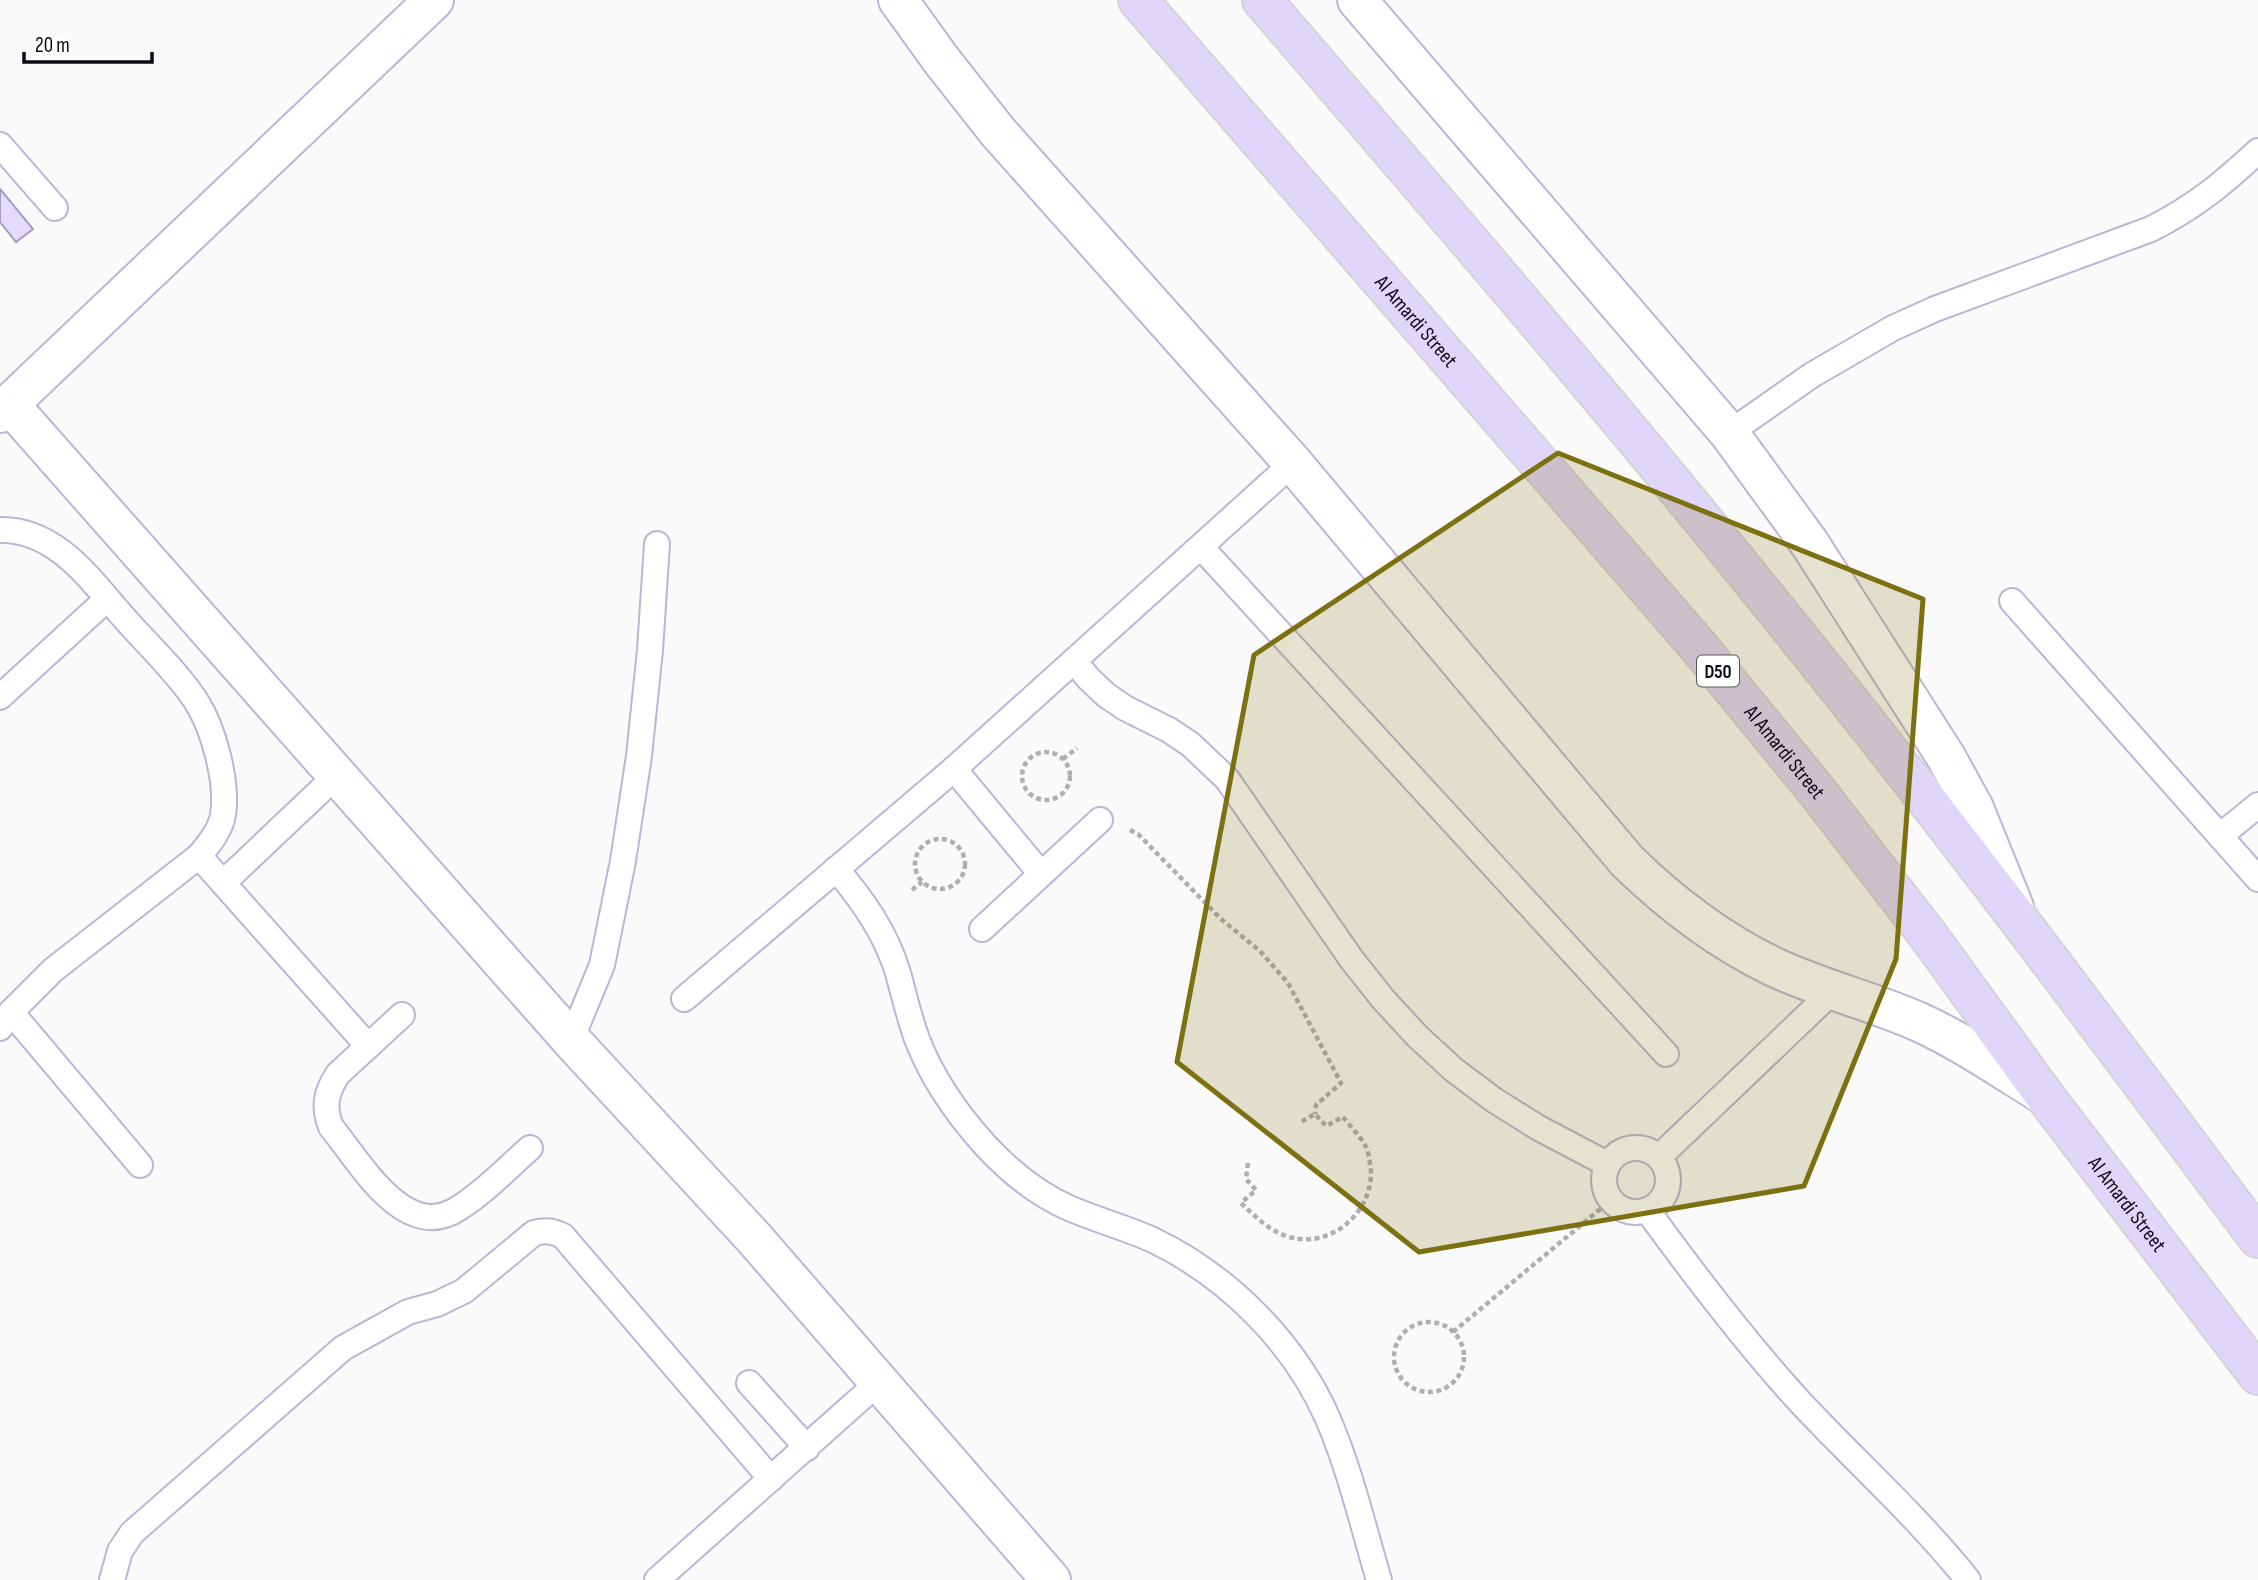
<svg xmlns="http://www.w3.org/2000/svg" width="2258" height="1580" viewBox="0 0 2258 1580" font-family="'Sofia Sans Condensed',sans-serif">
<style>
.building{fill:#e5dcfd;stroke:#a59cbc;stroke-width:2}
.lines{fill:none;stroke-linecap:round;stroke-linejoin:round}
.lane-casing{stroke:#beb4d5;stroke-width:28}
.street-casing{stroke:#beb4d5;stroke-width:42}
.secondary-casing{stroke:#beb4d5;stroke-width:42}
.primary-casing{stroke:#d4d3d5;stroke-width:42}
.path{stroke:#afaeb1;stroke-width:4.5;stroke-dasharray:5 3.5;stroke-linecap:butt}
.lane{stroke:#fff;stroke-width:24}
.street{stroke:#fff;stroke-width:38}
.secondary{stroke:#fff;stroke-width:38}
.primary{stroke:#e0d6fa;stroke-width:38}
.marked{fill:#7d7010;fill-opacity:0.2;stroke:#7d7010;stroke-width:5;stroke-linejoin:round}
.labels{text-anchor:middle;stroke-width:5;stroke-linejoin:round;paint-order:stroke}
.shield{fill:#fff;stroke:#56545b;stroke-width:2}
.shield-label{font-size:19px;font-weight:bold;fill:#0e0a15}
.street-label{font-size:21px;fill:#0e0a15;stroke:#fff}
</style>
<rect width="100%" height="100%" fill="#fafafa"/>
<polygon class="building" points="0,189 33,229 16,242 0,222"/>
<g class="lines">
<g class="lane-casing">
<g id="lane">
<polyline points="0,145 55,208"/>
<path d="M1729,433L1812,375L1893,328L1935,309L2151,229C2196,206 2221,185 2258,151"/>
<path d="M0,530C57,529 91,581 126,620C149,646 177,672 196,701C214,729 228,782 223,815C220,831 209,844 199,856L53,970L11,1012L0,1028"/>
<polyline points="1201,547 1666,1054"/>
<polyline points="2012,601 2258,879"/>
<polyline points="1074,661 1089,679 1106,695 1125,708 1169,730 1190,744 1227,779 1352,960 1383,999 1417,1036 1454,1070 1494,1100 1537,1127 1607,1164"/>
<polyline points="0,697 107,599"/>
<polyline points="954,769 1041,874"/>
<polyline points="2220,836 2258,805"/>
<polyline points="199,856 368,1046"/>
<path d="M836,869C863,900 886,933 898,973C904,995 909,1017 917,1039C932,1078 957,1114 985,1145C1009,1171 1037,1194 1069,1208C1097,1220 1126,1228 1153,1240C1228,1276 1295,1343 1328,1419C1350,1470 1363,1526 1379,1580"/>
<polyline points="223,883 337,775"/>
<polyline points="982,929 1100,820"/>
<polyline points="684,999 954,769 1293,463"/>
<polyline points="11,1012 140,1165"/>
<path d="M402,1015L338,1074C326,1092 323,1107 331,1127C360,1162 405,1244 459,1208C485,1192 507,1168 530,1148"/>
<polyline points="571,1040 602,965 623,861 639,756 650,650 657,544"/>
<circle cx="1636" cy="1180" r="32"/>
<polyline points="1659,1157 1834,990"/>
<path d="M1647,1210C1695,1276 1745,1342 1800,1402C1856,1462 1917,1516 1968,1580"/>
<polyline points="749,1383 807,1448"/>
<path d="M112,1580L120,1551L132,1533L343,1348L408,1312L437,1304L464,1291L534,1233C546,1230 553,1231 563,1236L771,1479"/>
<polyline points="657,1580 879,1382"/>
</g>
</g>
<g class="street-casing">
<g id="street">
<polyline points="9,404 571,1040 754,1238 1051,1580"/>
<polyline points="0,413 434,0"/>
</g>
</g>
<g class="secondary-casing">
<g id="secondary">
<path d="M898,0L942,61L998,132L1293,463L1627,861C1671,904 1718,940 1774,967C1821,989 1872,1001 1919,1022C1963,1042 2003,1070 2044,1095"/>
<polyline points="1357,0 1729,433 1810,544 1946,757 1974,808 2014,907"/>
</g>
</g>
<g class="primary-casing">
<g id="primary">
<path id="s1" d="M1138,0L1698,646L1816,790L1930,938L2044,1095L2258,1375"/>
<path d="M1262,0C1443,210 1624,420 1797,636C1956,833 2107,1036 2258,1238"/>
</g>
</g>
<g class="path">
<circle cx="1046" cy="776" r="24"/>
<polyline points="1063,759 1077,748"/>
<polyline points="1130,830 1138,834 1221,919 1260,951 1288,983 1341,1083 1316,1105 1315,1114"/>
<circle cx="940" cy="864" r="25"/>
<polyline points="912,890 922,882"/>
<path d="M1248,1163L1246,1179L1256,1190L1241,1203C1256,1217 1269,1231 1289,1237C1334,1250 1378,1207 1370,1163C1369,1157 1368,1151 1366,1147C1360,1136 1350,1126 1343,1117L1326,1126L1315,1114L1301,1122"/>
<circle cx="1429" cy="1357" r="35"/>
<polyline points="1453,1332 1611,1200"/>
</g>
<use href="#lane" class="lane"/>
<use href="#street" class="street"/>
<use href="#secondary" class="secondary"/>
<use href="#primary" class="primary"/>
</g>
<path class="marked" d="M1558,453L1923,599L1896,959L1804,1186L1419,1252L1177,1062L1254,655Z"/>
<g class="labels">
<rect class="shield" x="1697" y="655.5" width="42" height="31" rx="5"/>
<g class="shield-label">
<text x="1718" y="678">D50</text>
</g>
<g class="street-label">
<text dy="7" stroke="none"><textPath href="#s1" startOffset="425">Al Amardi Street</textPath></text>
<text dy="7" stroke="none"><textPath href="#s1" startOffset="992">Al Amardi Street</textPath></text>
<text dy="7" stroke="none"><textPath href="#s1" startOffset="1559">Al Amardi Street</textPath></text>
</g>
</g>
<path d="M24 52v10h128v-10" fill="none" stroke="#0e0a15" stroke-width="3.5"/>
<text x="35" y="52" font-size="21" fill="#0e0a15" stroke="#ffffff" stroke-width="5" paint-order="stroke">20 m</text>
</svg>
